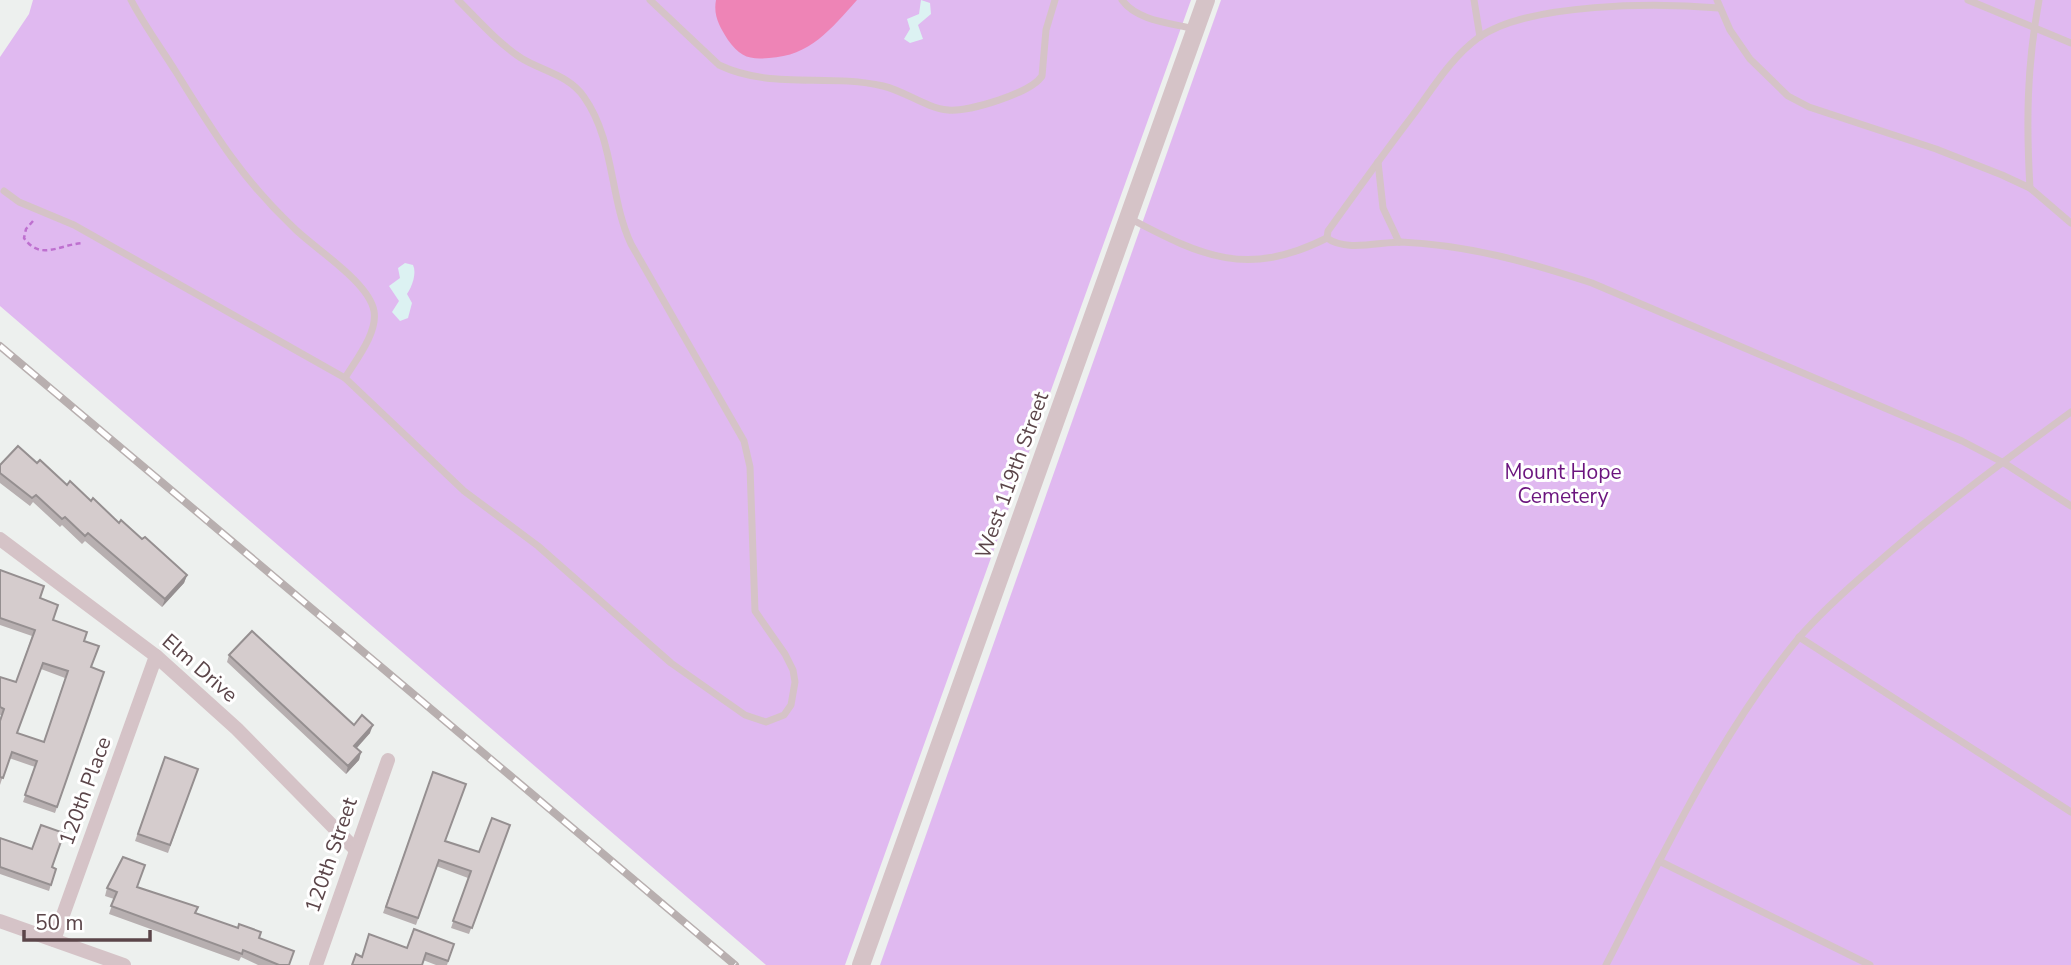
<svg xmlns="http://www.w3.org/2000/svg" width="2071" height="965" viewBox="0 0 2071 965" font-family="'Nunito Sans',sans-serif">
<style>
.green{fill:#e0b9f0}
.sand{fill:#dcf2f2}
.water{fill:#ee84b6}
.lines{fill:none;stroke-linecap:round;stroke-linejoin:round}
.path{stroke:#be70cf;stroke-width:2.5;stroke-dasharray:5 3.5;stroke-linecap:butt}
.service{stroke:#d5c3c7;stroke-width:7}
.minor{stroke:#d5c3c7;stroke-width:14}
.tertiary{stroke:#d5c3c7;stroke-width:18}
.rail-casing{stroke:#b8afaf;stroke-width:8}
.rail{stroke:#fff;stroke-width:5;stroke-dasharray:16;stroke-linecap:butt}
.wall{fill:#b7afb0;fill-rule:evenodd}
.shaded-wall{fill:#958f90}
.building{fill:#d5cccd;stroke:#958f90;stroke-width:2;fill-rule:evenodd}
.labels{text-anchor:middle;stroke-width:6;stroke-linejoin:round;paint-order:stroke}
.park-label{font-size:21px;fill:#6b147e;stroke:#fff}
.street-label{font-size:21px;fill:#5b4549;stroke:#fff}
</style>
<rect width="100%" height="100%" fill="#edf0ee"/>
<g class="green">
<polygon points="33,0 1191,0 845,965 766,965 0,306 0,57 29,14"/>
<polygon points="1221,0 2071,0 2071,965 880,965"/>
</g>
<g class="sand">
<polygon points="921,0 930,3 931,14 918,25 923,39 910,43 904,39 910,29 907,19 919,14"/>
<path d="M405,263L413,265C417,273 412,287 407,294L412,303L408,318L400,321L392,312L399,301L389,286L400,278L398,268Z"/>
</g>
<path class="water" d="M716,0H857C831,29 810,56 769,58C750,60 740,57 728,40C720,27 713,16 716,0Z"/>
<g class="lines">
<path class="path" d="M33,221L26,229L24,238C40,261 59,245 82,243"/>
<g class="service">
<path d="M131,0C144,25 161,48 176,72C214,133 241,178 294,228C315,249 369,282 374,311C378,333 355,361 345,378"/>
<path d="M650,0L719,65C771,90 828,73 883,86C905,91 926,108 948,110C969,112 1031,93 1042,76L1046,30L1055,0"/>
<path d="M1122,0C1137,21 1171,23 1195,29"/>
<polyline points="1474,0 1480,37"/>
<polyline points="1717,0 1730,30 1750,59 1788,96 1809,107 1936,149 2002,175 2030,188 2071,223"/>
<polyline points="1968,0 2071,43"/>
<path d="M1719,8C1657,3 1529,2 1478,38C1451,58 1433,88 1413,115C1384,153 1356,192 1328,231L1327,238C1345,252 1380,242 1401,242C1468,245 1529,262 1592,283L1962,441L2004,463L2071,506"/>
<polyline points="1378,162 1383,208 1399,242"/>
<path d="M2030,188C2026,122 2027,65 2039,0"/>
<path d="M4,191L19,202L74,225L345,378L464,491L538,546L671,663L745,715L766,722L784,715L791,705L795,682L793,670L785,654L755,611L750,467L744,441L631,244C609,197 615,141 584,97C569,75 542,71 521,58C497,42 478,20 458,0"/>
<path d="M1129,218C1203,257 1247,278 1327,238"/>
<polyline points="1799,637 2071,812"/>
<polyline points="1659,861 1870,965"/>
<path d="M1606,965C1664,853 1717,738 1797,640C1820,613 1847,589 1874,566C1936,511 2004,461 2071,412"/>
</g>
<g class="minor">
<polyline points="0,539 156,656 237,729 355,849"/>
<polyline points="0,921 124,965"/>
<polyline points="54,940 156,656"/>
<polyline points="316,965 388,760"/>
</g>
<polyline class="tertiary" points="861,965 1206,0"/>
<g class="rail-casing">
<polyline id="rail" points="0,346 735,965"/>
</g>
<use href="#rail" class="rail"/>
</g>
<g class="wall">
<polygon points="37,463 142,539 187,575 184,583 162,607 85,541 82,544 62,525 60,527 33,502 30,506 0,483 0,465"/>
<path d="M0,570L40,598L53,620L84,641L91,667L104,672L55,813L23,802L35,767L9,758L0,785V721L2,715H0V677L16,682L32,636L0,625ZM41,669L65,678L44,742L17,733Z"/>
<polygon points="229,655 354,725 370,733 357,748 361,752 359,760 346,774 227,662"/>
<polygon points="165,757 198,769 168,853 135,841"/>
<polygon points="433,772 445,841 479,852 510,825 469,934 451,928 468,878 436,866 416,925 383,913"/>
<polygon points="0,838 56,869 49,891 0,874"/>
<polygon points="137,887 195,913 259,938 289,965 258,965 241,957 239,961 109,914 114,899 105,896 107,888"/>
<polygon points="454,944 447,965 436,965 423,960 362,957 407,948"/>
</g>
<g class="shaded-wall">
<polygon points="187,575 184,583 162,607 165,599"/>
<polygon points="373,725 370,733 352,753 354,746"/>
<polygon points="361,752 359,760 346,774 348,766"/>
</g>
<g class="building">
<polygon points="18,446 37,463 40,460 67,485 70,481 91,501 93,498 119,523 121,520 142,539 145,537 187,575 165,599 88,533 85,536 65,517 62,519 36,495 32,498 0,473 0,465"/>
<path d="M0,570L44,586L40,598L58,605L53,620L87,632L84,641L99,646L91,667L104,672L57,807L25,795L37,761L12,752L3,778L0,777V721L4,709L0,707V677L16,682L35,630L0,618ZM43,663L68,671L44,742L17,733Z"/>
<polygon points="252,631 354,725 362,715 373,725 354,746 361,752 348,766 229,655"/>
<polygon points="165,757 198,769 170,845 138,834"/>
<polygon points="433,772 466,784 445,841 479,852 492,818 510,825 472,928 453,921 471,871 439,860 418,918 386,907"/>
<polygon points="41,825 64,833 52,867 56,869 51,885 0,867 0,838 32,849"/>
<polygon points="123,857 145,865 137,887 198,907 195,913 238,928 239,924 261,932 259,938 294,951 289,965 279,965 243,950 242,954 111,906 117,892 107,888"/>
<polygon points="414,929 454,944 448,961 426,953 422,965 352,965 356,954 362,957 369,934 407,948"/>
</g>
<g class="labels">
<g class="park-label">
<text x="1563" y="479">Mount Hope<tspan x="1563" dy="24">Cemetery</tspan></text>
</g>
<g class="street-label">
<text transform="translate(1012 475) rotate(-70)" y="7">West 119th Street</text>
<text transform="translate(200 668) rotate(41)" y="7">Elm Drive</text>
<text transform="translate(85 791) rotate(-70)" y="7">120th Place</text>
<text transform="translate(331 855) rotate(-71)" y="7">120th Street</text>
</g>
</g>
<path d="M24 930v10h126v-10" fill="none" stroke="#5b4549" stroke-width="3.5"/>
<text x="35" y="930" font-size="21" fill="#5b4549" stroke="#ffffff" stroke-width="5" paint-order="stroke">50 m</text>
</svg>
